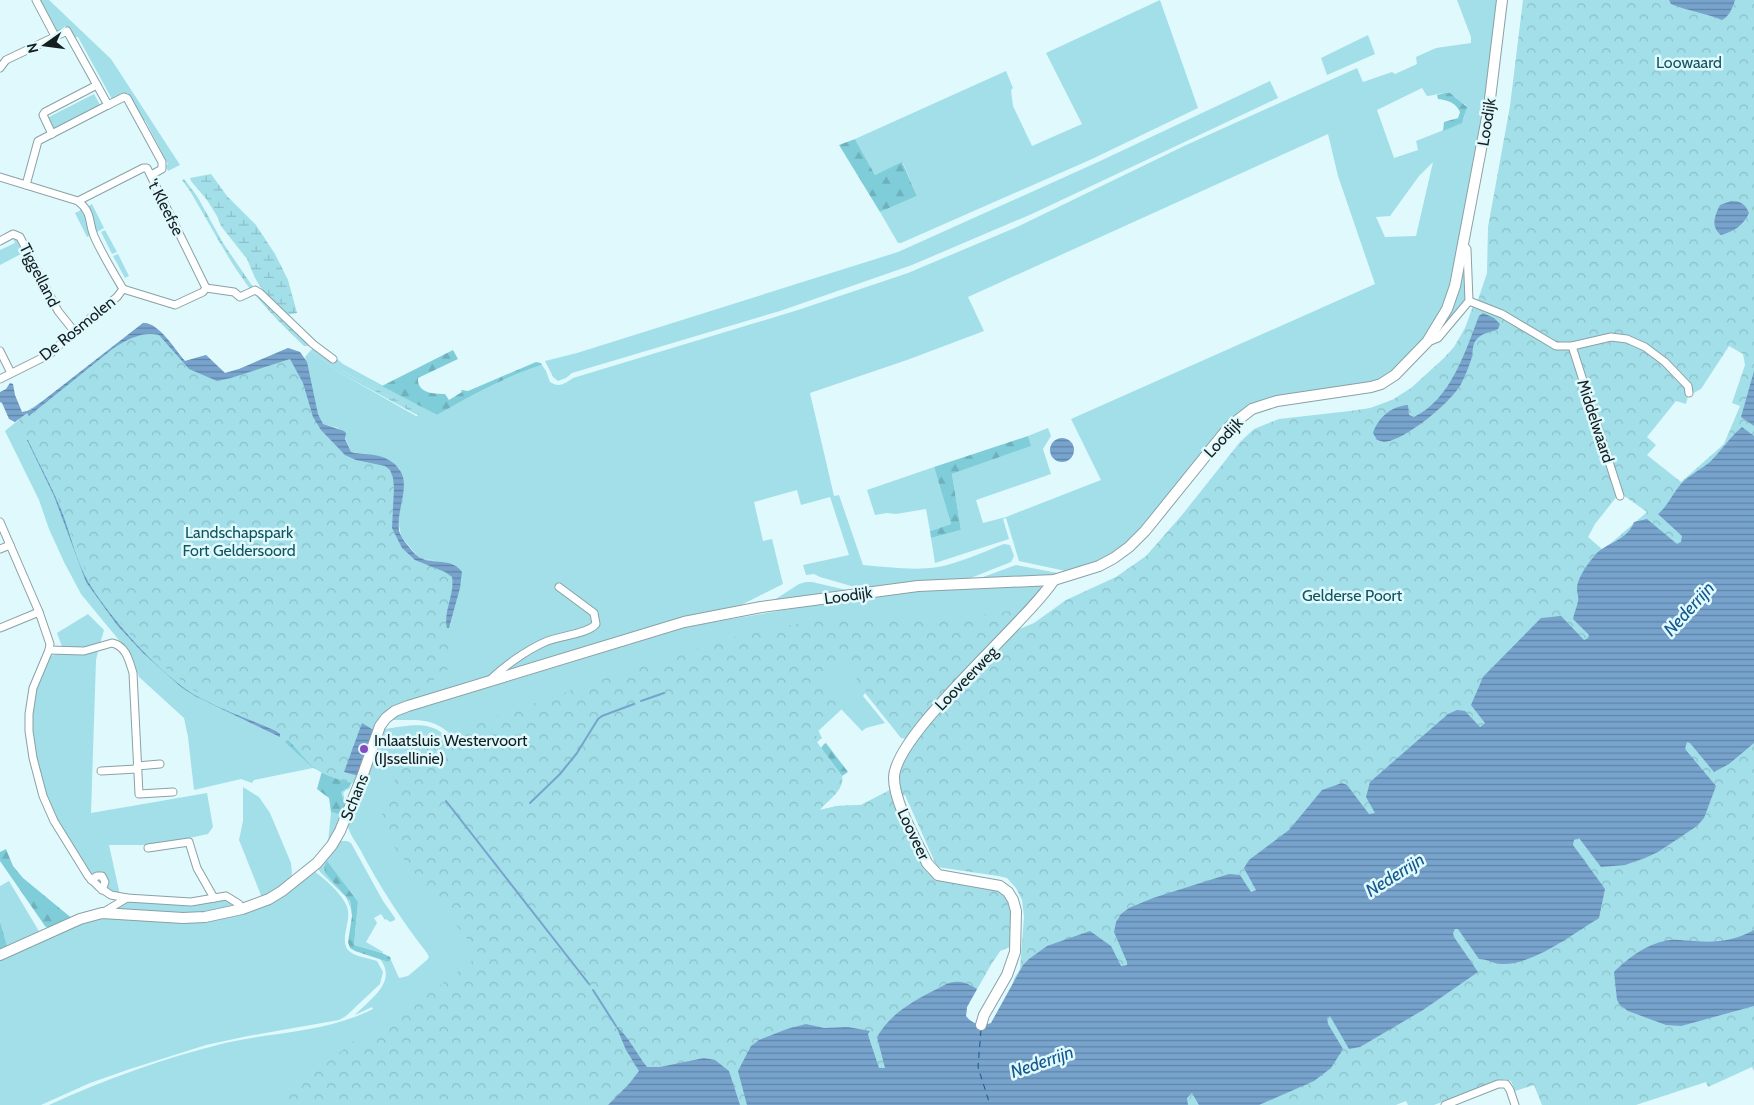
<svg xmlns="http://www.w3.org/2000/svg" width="1754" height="1105" viewBox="0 0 1754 1105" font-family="Cabin,sans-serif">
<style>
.green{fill:#a2dfe9;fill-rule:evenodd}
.forest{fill:url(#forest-firs)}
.wetland{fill:url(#wetland-marsh)}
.park{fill:url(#park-crowns);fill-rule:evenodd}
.water{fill:url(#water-rules)}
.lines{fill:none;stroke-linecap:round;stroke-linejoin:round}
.stream{stroke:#77a3cd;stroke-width:2}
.ferry{stroke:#15588e;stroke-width:1;stroke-dasharray:6 5;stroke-linecap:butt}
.street-casing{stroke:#8aa1a5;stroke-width:9}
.secondary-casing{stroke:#8aa1a5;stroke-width:12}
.street{stroke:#fff;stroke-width:7}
.secondary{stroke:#fff;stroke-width:10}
.poi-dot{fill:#874bc1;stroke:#e0f9fd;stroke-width:2}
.labels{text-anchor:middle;stroke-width:5;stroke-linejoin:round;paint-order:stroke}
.park-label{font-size:16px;fill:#10545e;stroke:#e0f9fd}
.street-label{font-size:16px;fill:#151e20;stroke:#e0f9fd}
.poi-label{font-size:16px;fill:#151e20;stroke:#e0f9fd;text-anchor:start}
.water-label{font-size:18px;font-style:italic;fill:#15588e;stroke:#e0f9fd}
</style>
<defs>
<pattern id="forest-firs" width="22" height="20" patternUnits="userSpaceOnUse" patternTransform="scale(1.25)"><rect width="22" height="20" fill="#80cdda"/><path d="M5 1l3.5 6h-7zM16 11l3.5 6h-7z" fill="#6eb0bb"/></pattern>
<pattern id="wetland-marsh" width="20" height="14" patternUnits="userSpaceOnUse" patternTransform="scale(1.25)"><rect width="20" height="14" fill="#a2dfe9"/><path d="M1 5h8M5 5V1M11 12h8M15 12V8" fill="none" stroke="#8bbfc8"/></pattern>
<pattern id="park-crowns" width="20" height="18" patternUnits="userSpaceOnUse" patternTransform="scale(1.25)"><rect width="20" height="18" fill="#a2dfe9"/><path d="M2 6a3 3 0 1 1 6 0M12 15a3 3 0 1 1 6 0" fill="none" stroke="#8bbfc8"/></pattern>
<pattern id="water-rules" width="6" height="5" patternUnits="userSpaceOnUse" patternTransform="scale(1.25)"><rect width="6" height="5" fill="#77a3cd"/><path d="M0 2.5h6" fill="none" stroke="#6084a6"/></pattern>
</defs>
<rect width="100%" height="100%" fill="#e0f9fd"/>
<g class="green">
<polygon points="40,0 49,0 111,59 180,165 168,171 166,166 168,164 145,120 142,121 128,93 124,93 112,99 78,37 75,37 70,28 56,32"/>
<polygon points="1160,0 1198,108 1092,159 901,243 898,243 880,212 917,196 903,163 875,175 855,139 1006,71 1013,88 1011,90 1013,106 1032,146 1082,124 1046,53"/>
<path d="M1457,0H1500L1492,60L1449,299L1420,348L1382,380L1245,410L1132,540L1099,562L1070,572L1019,561L1006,518L1003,519L1009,539L935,563L931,538L961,530L952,474L1030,446L1028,436L1048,428L1051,436L1043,449L1051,474L976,500L983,523L1006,517L1101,480L1071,419L1375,284L1338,176L1328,134L968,297L984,331L907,360L810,393L834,496L839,495L863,565C887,567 914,571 938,567C960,563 983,552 1004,544L1010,545L1014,556L1011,562L963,581L865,590L820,577L814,574L806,575L803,565L849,555L830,497L801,505L797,490L754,502L763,541L772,539L783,584L731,610L416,700L326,762L287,743L313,768L254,780L252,783L241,779L194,790L188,737L184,718L139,677L132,656L81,594L64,562L49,529L39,500L5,431L27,413L185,366L303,403L358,464L313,417L392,528L449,603L450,626L462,577L455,565L418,557L401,536L399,524L404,485L399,468L382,457L351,452L345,437L338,428L323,424L318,414L305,357L311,350L312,352L342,374L416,416H419V414L417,411L346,373L312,348L317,342L343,364L437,415C471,396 506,376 542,365L546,371L550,382C559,388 564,384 573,378L798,310L908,273L1017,227L1184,146L1357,68L1363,82L1392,72L1395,74L1417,64L1416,57L1436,48L1471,43V37ZM1422,88L1427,96C1435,96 1445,90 1452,95C1458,98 1460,103 1466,105L1464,118L1459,124L1416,141L1418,150L1394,158L1377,110ZM1433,162L1416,236L1385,237L1376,217L1390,216L1419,176Z"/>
<polygon points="1368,35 1375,54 1327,75 1321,58"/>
<polygon points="1270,81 1278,98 1034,213 912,265 780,311 572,373 566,378 558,381 553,377 545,361 577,353 898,252 1098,162"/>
<polygon points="94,94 100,105 53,129 47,118"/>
<polygon points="92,204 104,228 95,233 93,218 87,207"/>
<polygon points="81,210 87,220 89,236 87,237 75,213"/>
<polygon points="105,230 117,252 112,254 101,232"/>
<polygon points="16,239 23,253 0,265 0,250 15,243 14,240"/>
<path d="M1465,252L1466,300L1436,337C1454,307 1458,285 1465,252Z"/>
<polygon points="118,254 129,276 125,278 113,256"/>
<polygon points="934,467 951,524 930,531 926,509 896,514 887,513 875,515 867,490"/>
<polygon points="1016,565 1063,574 972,581"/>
<polygon points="806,582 812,582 855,592 768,604 799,584"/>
<path d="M1038,584L1041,587V591L908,739L901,738L865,693L863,696L885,723L866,728L862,731L841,709L818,730L822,738L817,742L820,810L837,806L861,805L892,789L928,875L1002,948L992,963L563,1105H49C105,1079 165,1058 225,1043C274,1032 328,1032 373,1009L372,1007L355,1015C370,999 398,982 380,959L388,962L391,960L399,978L408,976L427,960L429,957L427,953C402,921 380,887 361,851C355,840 350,836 347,823L384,729C402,727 426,720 442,733C450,738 455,746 461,753L464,747C435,717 429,720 389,720L391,717L684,628L708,623L866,596L905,591Z"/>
<polygon points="88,614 104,630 100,644 82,649 63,649 57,633"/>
<polygon points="98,651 96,660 91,813 207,793 213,827 208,834 170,842 146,845 109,845 120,895 106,891 108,881 104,874 97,873 90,874 49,807 33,749 30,724 35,691 50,656 57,654 84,654"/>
<path d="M354,779L349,789L346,790L343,793C350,815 339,825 328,843L331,812L344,814V802L341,792L349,787Z"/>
<polygon points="243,787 259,797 270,813 291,863 292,873 290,882 262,898 239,840 243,821"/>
<polygon points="341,841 347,841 351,843 383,901 395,918 395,920 390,922 386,919 385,920 381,914 374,918 377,923 366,942 383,952 382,953 354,945 358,902 324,865 325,873 349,898 351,909 346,897 320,872 318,868 336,844"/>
<path d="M314,871C324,878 347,898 348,911C350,923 340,940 348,950C354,957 369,958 377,961L383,972L380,984L346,1016L339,1020L248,1036L206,1045L130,1069L90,1083L41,1105H0V957L47,936L100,916H225Z"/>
<polygon points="9,881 40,933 8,949 0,921 0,886"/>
<polygon points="226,900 230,901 237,905 192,915 114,909 130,901 202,903"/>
</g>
<g class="forest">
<path d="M1445,93H1450L1467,107L1462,123L1443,131L1444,122L1458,118L1460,112C1456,103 1448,100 1438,99L1437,95Z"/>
<polygon points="855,139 875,175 902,162 917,196 880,212 839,145"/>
<path d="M453,350L458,359L418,378C417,393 433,394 445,394L449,400L462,392L461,390L468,391L536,362L541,363L542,365C506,376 471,396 437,415L382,386Z"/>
<polygon points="1028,436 1031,446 952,474 961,530 931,538 930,531 951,524 934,467"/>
<polygon points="289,739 297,749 354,779 349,787 341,792 344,802 344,815 331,812 329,798 317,789 322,771 313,768 285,742"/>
<polygon points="826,743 848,772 842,776 821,748 824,744"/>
<polygon points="6,849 13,866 23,878 74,920 52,931 45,926 0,861 0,852"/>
<polygon points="327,861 358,902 354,945 382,953 390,957 391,960 388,962 355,951 350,948 348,942 352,916 350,901 325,873 324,867"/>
<polygon points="0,921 8,949 0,952"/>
</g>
<g class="wetland">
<polygon points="211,174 227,196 256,225 275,254 288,280 297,313 287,315 263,291 255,278 247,259 221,226 217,216 207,200 191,181 190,178"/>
<path d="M184,179L197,196L223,243L253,287L276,315L307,343L308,346H304C285,328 267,310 251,290C227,259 210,224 190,191L182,180Z"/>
<polygon points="313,348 346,373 418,411 419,416 342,374 312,352 311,350"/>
</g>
<g class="park">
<path d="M1523,0H1754V459L1680,544L1587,639L1374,814L1257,889L1126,965L991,1023L1013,985L1014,979L1020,969L1024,917L1022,900L1016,888L1007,878L998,876L937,867L905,795L900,797L898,771L921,730L1017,630L1034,623L1066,600L1116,577L1146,556L1182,515L1240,442L1254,429L1279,419L1350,411L1370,408L1392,400L1411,388L1444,358L1454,347L1465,328L1473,306H1476L1487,273L1488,227L1510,106ZM1729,346L1743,354L1745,365L1732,403L1740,406L1724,444L1681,482L1647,455L1656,445L1647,437L1676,401L1686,404L1688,396L1701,389ZM1618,495H1623L1647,512L1603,550L1588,537L1595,524Z"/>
<path d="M143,323C159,322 175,350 185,361L206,355L225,373L239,369L288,348L300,352L307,362L318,414L323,424L344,431L346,433L345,439L351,452C362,455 374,453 385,458C411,471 403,496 400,520C400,523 399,527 399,531C401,538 408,545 412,551C425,567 460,554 462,577L450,625V668L386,714L356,784C342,781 324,776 313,767C301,756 293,743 280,733L195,691L144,651L108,607L89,581L54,488L42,468L18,417L47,398Z"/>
<path d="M1015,610L1022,615L911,734L884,715L840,657L818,675L843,708L815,734L819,740L817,742L842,776C845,790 828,800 820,810L837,806L861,805L892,789L923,864L933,876L1001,891C1017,902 1012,930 1012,946L1000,951L992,963L967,1007L966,1016L885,1068L763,1105H275L355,1040L360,1046L480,955L384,834C378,823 383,811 387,800C400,762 412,746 451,732L635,668L754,631L815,621L853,619L897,620L953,619Z"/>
<polygon points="1754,670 1754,1071 1752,1067 1708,1087 1706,1082 1636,1105 1542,1105 1534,1085 1515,1091 1511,1081 1505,1079 1434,1105 1408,1105 1406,1101 1396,1105 1168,1105 1455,929 1574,840 1686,743"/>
</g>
<g class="water">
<path d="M1669,0H1735C1733,7 1729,17 1722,20C1705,13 1688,11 1671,4Z"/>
<path d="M1731,201C1741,201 1745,204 1749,213C1743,226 1734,231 1721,235C1710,227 1715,215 1720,205Z"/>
<path d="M1483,313L1494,318L1500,324L1498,329C1491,332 1482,333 1477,339C1472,344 1473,351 1472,357C1469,366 1466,374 1462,382C1454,400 1405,441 1384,442C1384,442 1378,440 1377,440L1373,433C1378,418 1391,406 1408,405L1409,415L1414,417C1451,399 1465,352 1479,316Z"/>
<path d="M143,323C159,322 175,350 185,361L206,355L225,373L239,369L288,348L300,352L307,362L318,414L323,424L344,431L346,433L345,439L351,452C362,455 374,453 385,458C420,475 395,504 399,531C401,538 409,547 414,553C426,568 451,555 462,572L460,588L449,628H447C443,611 455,595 452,577L445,572L415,560L402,548L392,528L394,488L393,478L390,470L385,466L356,460L345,455L321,430L313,417L303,383L290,359L231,378L217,381L189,369L159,335C143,331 128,339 115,347L29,416L27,413L15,422L9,419L2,403L0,402V392L6,389L10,383L13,384L15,395L22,412L31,410Z"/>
<polygon points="1754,371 1754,426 1741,417"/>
<path d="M1742,427L1754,436V743L1729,764L1714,772L1690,743L1687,742L1685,749L1716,786L1704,818L1697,826L1658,852L1645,858L1625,865L1601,867L1579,838L1574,840L1573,845L1605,889L1599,918C1573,934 1533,965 1502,964C1494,964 1487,959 1479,959L1458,929H1455L1453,933L1454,937L1478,972L1423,1010L1360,1047L1349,1049L1330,1016L1327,1018L1328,1024L1343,1049L1331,1068L1314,1081L1259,1105H1199L1192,1093L1187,1098L1188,1105H747L738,1071L751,1046L759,1040L787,1029L806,1024L824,1028L848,1027L870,1031L868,1034L869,1038L879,1068H885L877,1037C890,1014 913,1001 937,989C943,986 948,982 955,982C963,981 970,985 977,989L967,1007L966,1016C973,1025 982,1026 991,1023L1023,965L1029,959L1047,946L1090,931L1111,946L1121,966L1127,965V962L1114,932L1116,922L1121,914L1129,908L1153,898L1229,874L1240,875L1251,892L1256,890L1244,868L1249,860L1289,830L1322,790L1342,783L1347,785L1369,814L1375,813L1366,797L1370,782L1448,714L1457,710L1465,711L1480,727L1485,723L1471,705L1483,677L1541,618L1561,616L1584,640L1588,638L1589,635L1573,619C1574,613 1577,607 1578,601C1579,597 1577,593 1577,589C1577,578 1589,562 1596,554C1606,543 1628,540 1634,522L1647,519L1677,544L1681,542L1682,536L1658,514C1667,507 1670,498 1677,489C1685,477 1699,471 1710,462C1721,451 1730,437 1742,427Z"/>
<circle cx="1062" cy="450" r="12"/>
<path d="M27,440H28C39,464 52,487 62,512C71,535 76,562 89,583C110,618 158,672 193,694C219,709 249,719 276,731L280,734V737L195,696L181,687L142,652L117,625L86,582L54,496Z"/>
<polygon points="362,723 375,731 359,776 344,772"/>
<path d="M1754,930V1006L1681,1026L1666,1025L1628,1011L1620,1005L1617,1000L1614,972C1628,958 1649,942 1671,940C1678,939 1686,941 1694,941C1716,943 1734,941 1754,930Z"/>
<path d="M616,1026C629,1037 636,1053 647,1067H660L704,1058L715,1060L729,1071L740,1105H608L629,1084L639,1071L626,1050Z"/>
</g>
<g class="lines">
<g class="stream">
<polyline points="641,701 664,693"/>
<polyline points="446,801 589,984"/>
<polyline points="530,803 560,774 577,753 598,719 602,716 634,704"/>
<polyline points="593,990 616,1026"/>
</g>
<polyline class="ferry" points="981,1030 978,1067 990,1105"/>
<g class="street-casing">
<g id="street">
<polyline points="36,0 55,36"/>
<polyline points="0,68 6,60 67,31 108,105 124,97 127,98 162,162 162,169 151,175"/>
<polyline points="52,134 43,115 45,112 97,85"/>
<path d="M0,177L78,201C93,213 88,222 94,236C102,254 113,272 123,289L117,297L74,331L50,354L0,379"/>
<polyline points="26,185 38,141 108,105"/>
<polyline points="78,201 143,168 147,168 206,288 203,292 175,305 123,289"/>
<polyline points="0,241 13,234 20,237 58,311 74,331"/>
<polyline points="206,288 234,292 240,297 255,290 260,293 313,344 333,359"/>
<polyline points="1469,301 1502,314 1556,346 1572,346 1611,337 1627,339 1645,347 1665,362 1688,386 1689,393"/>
<polyline points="1428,342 1438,338 1469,301 1467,249 1463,244"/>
<polyline points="1572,346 1620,496"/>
<polyline points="0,351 11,373"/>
<polyline points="0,522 39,612 50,644 49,650 33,688 29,714 29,731 33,758 43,796 54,821 88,876 99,887 111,895 127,898"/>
<polyline points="0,549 10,545"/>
<polyline points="0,628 39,612"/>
<path d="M49,650L84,651L112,643C126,646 129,660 133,673L139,794L173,792"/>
<path d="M490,680C504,666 527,650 545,642C558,636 588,634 596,624L594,613L559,587"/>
<polyline points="137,766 160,764"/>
<polyline points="101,771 137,769"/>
<polyline points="148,848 189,842 197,868 214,898"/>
<polyline points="91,880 97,876 102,876 105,882 102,890"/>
<polyline points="102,913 127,898 191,902 226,896 239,904 242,909"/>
<polyline points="1445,1105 1498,1084 1506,1084 1510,1090 1515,1105"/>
</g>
</g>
<g class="secondary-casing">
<g id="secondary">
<polyline points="0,955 80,919 102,913 183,918 205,917 242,909 269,899 282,891 317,863 332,845 340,831 362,777 380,726 386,718 395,711 408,706 684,622 761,607 918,586 1054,580 1099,566 1114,558 1129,547 1145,531 1229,427 1252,409 1277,401 1371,387 1381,384 1395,375 1427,342 1447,309 1455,286 1489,107 1502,0"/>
<path d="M981,1025L984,1015L1007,975L1015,952L1016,911L1013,900L1008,892L1000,886L938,875L927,863C916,840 894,802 894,778C894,734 1025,624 1054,580"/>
</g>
</g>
<use href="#street" class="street"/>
<use href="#secondary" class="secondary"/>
</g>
<circle class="poi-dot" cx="364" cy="749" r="5"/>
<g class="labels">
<g class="park-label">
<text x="1689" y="68">Loowaard</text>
<text x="239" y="538">Landschapspark<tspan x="239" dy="18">Fort Geldersoord</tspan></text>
<text x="1352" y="601">Gelderse Poort</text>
</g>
<g class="street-label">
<text transform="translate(1486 122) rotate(-81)" y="6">Loodijk</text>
<text transform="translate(166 207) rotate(63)" y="6">'t Kleefse</text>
<text transform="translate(40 275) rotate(63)" y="6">Tiggelland</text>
<text transform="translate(77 328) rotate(-39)" y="6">De Rosmolen</text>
<text transform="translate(1596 421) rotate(72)" y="6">Middelwaard</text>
<text transform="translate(1223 437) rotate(-47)" y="6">Loodijk</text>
<text transform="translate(848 595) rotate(-8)" y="6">Loodijk</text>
<text transform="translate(966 678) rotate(-46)" y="6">Looveerweg</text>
<text transform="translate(354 797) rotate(-68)" y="6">Schans</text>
<text transform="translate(914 834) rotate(65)" y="6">Looveer</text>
</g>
<g class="poi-label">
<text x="374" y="746">Inlaatsluis Westervoort<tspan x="374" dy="18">(IJssellinie)</tspan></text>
</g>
<g class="water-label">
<text transform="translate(1689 609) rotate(-48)" y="6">Nederrijn</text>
<text transform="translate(1395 875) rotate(-32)" y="6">Nederrijn</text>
<text transform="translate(1042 1062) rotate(-19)" y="6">Nederrijn</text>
</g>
</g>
<g transform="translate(45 45) rotate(256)" stroke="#e0f9fd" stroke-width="4" paint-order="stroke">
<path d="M0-4L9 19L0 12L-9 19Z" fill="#151e20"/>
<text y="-8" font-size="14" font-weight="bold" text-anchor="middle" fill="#151e20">N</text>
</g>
</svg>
